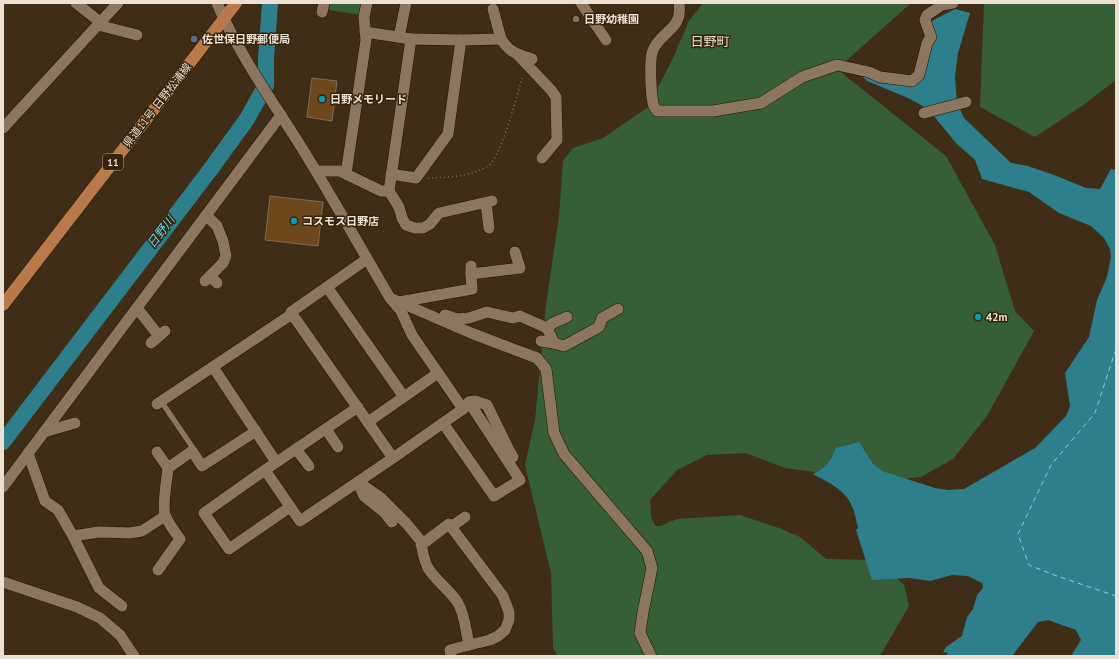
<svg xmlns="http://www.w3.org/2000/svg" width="1119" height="659" viewBox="0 0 1119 659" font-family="'PT Sans','Noto Sans JP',sans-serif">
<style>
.green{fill:#365e37}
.water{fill:#2c7f8b}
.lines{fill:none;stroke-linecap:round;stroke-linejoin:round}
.river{stroke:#2c7f8b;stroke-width:16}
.ferry{stroke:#64dcef;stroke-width:1;stroke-dasharray:5 4;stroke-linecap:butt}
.building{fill:#6e481a;stroke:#816b54}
.lane-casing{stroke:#261401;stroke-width:6}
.street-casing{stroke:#261401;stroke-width:12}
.primary-casing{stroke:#261401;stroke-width:13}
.path{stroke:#81705e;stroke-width:1.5;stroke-dasharray:1 3;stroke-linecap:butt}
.lane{stroke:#8d765f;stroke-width:5.5}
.street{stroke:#8d765f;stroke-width:11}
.primary{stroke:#b87a48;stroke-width:12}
.education-dot{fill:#8d6e63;stroke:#36230d;stroke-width:1.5}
.service-dot{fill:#5c6f8a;stroke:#36230d;stroke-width:1.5}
.culture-dot{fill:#0f9aa8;stroke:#36230d;stroke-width:1.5}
.labels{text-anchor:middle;stroke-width:3;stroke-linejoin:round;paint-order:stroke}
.shield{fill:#36230d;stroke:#b5a798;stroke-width:1}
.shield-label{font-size:10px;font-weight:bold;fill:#ece0d3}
.poi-label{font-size:11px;font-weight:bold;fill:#ece0d3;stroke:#36230d;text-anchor:start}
.street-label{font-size:11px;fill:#ece0d3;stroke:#36230d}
.water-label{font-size:12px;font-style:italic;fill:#64dcef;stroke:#36230d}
.quarter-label{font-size:13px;fill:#ece0d3;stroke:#36230d}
</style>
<rect width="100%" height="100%" fill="#402d17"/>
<g class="green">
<polygon points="330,3 363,3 361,15 329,10"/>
<polygon points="703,3 914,3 911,3 837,69 946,156 995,245 1015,311 1034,331 987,416 953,459 921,477 880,481 785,468 746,453 707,455 677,470 650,500 651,516 655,526 660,526 677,519 740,515 779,528 800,537 826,559 877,560 904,585 909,606 880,656 557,656 553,647 551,573 525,465 535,420 546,305 559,216 563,161 573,148 603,138 648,107 673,58 689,21"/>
<polygon points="984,3 1116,3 1116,80 1086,103 1035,137 980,107"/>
</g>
<path class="water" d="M955,9L970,13L958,53L955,77L957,102L964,118L1011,163L1028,166L1054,175L1086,188L1100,189L1111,169L1116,170V656H1071L1081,640L1076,630L1048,620L1038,622L1012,656H946L948,653L943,652L946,647L962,636L967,617L973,609L977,595L983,588L982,583L968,576L952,575L930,581L909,578L872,580L856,530L858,528C856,521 855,512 852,506C845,489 827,482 813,474C827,467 830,462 836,448L859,442L873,464L882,471L935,488L948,490L964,489L1035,448L1066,416L1070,406L1065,373L1089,337L1097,300L1107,277L1111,257L1110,249L1104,238L1091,226L1059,213L1029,192L982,179L975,160L956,143L928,109L908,98L867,81L863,77L874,75L911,85L924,68L926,24Z"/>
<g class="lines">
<polyline class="river" points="3,442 210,170 247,119 266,85 266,59 270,3"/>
<polyline class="ferry" points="1116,349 1095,413 1051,465 1018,534 1029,565 1057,576 1116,596"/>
</g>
<g class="building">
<polygon points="312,78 337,81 332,121 307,117"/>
<polygon points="270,196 323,202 318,246 265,240"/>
</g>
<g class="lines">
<g class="lane-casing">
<polyline id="lane" points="161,401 193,448 192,451"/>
</g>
<g class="street-casing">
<g id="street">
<polyline points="76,3 100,22"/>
<path d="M217,3C238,53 271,99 300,145C331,195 360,247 390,298L401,311L412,335L463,409"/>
<polyline points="581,3 606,40"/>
<path d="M679,3C683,30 662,30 653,50C649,58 651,94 653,103C653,106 656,109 657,111H713L761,103L802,77L837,65L869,72L880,77L912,81L919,75L927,43L931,37L925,20L927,15L942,5L953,3"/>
<polyline points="322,12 324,3"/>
<polyline points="98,25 137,35"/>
<polyline points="365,32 411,39 389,191"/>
<polyline points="399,37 406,3"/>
<polyline points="411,39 461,40 501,39 493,9"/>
<path d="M501,39C510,53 517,54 532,59"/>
<polyline points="517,54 551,90 556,97 557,140 542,158"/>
<polyline points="924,113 966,102"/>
<polyline points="3,128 118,3"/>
<polyline points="316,171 340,171 346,174 366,40 364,17 367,3"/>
<polyline points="346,174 381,191 389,191 399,207 402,218 406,225 415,228 423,228 430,224 439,213 492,201"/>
<polyline points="391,174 416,178 448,134 461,40"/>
<polyline points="486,203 489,228"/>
<polyline points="471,266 471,274 520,268 515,252"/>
<polyline points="210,276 217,283"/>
<polyline points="205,281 223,263 226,256 223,241 217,226 206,215"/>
<polyline points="327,287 404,397"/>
<polyline points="390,298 471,333 537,358 546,369 554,433 564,454 647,551 652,568 643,612 640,633 651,656"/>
<polyline points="399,302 472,289 471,274"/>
<polyline points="137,308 159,336"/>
<polyline points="292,314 393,458 300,521 265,470 358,407"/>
<polyline points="445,315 457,319 469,318 487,312 513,318 520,316 547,328 553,323 567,317"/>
<polyline points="547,328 554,343 564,346 599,327 602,318 618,309"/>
<polyline points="541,341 554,343"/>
<polyline points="151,343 165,331"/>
<polyline points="213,367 276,462"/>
<polyline points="469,402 475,401 487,405 509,450 513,457"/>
<polyline points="157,404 292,314 291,312 367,259"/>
<polyline points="368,422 438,373"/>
<polyline points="326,429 338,447"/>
<polyline points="44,432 75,423"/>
<polyline points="296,449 309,466"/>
<polyline points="157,452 168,468 192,451 202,466 256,431"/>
<polyline points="28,453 45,501 58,510 73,536 99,532 129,533 142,531 165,516"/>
<polyline points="393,458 463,409 469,402 520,480 494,496 443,423"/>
<polyline points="265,470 204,513 229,549 290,507"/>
<path d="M358,482L380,497L406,523L421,541C422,550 424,560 428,568C436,581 450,590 458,603C465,615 466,632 469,645L490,640L498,636L505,630L509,620V612L503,596L449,524L421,545"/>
<polyline points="358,483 364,496 385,513 392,522"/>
<polyline points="3,487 281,115"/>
<polyline points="451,527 465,517"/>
<polyline points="73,536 99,588 122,606"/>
<path d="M158,570L180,539C175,532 168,523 165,515C162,503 167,481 168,468"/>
<polyline points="3,582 77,607 100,618 120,635 134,656"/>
<polyline points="451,656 450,650 469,645"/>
</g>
</g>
<g class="primary-casing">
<polyline id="primary" points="3,305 236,3"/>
</g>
<path class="path" d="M428,178C450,177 469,177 488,166C501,158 518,92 523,75"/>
<use href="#lane" class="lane"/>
<use href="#street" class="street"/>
<use href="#primary" class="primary"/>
</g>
<circle class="education-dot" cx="576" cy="19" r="4"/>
<circle class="service-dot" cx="194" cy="39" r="4"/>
<g class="culture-dot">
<circle cx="322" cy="99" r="4"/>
<circle cx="294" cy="221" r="4"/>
<circle cx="978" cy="317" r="4"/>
</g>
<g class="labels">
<rect class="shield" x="103" y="154" width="20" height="16" rx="3"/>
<g class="shield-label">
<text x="113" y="166">11</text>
</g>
<g class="poi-label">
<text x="584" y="23">日野幼稚園</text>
<text x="202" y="43">佐世保日野郵便局</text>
<text x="330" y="103">日野メモリード</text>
<text x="302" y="225">コスモス日野店</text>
<text x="986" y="321">42m</text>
</g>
<g class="street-label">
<text transform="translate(157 105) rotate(-52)" y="4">県道11号 日野松浦線</text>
</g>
<g class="water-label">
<text transform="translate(161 232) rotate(-53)" y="4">日野川</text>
</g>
<g class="quarter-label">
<text x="710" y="46">日野町</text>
</g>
</g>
<rect width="1119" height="659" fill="none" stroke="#ece0d3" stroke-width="8"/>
</svg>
